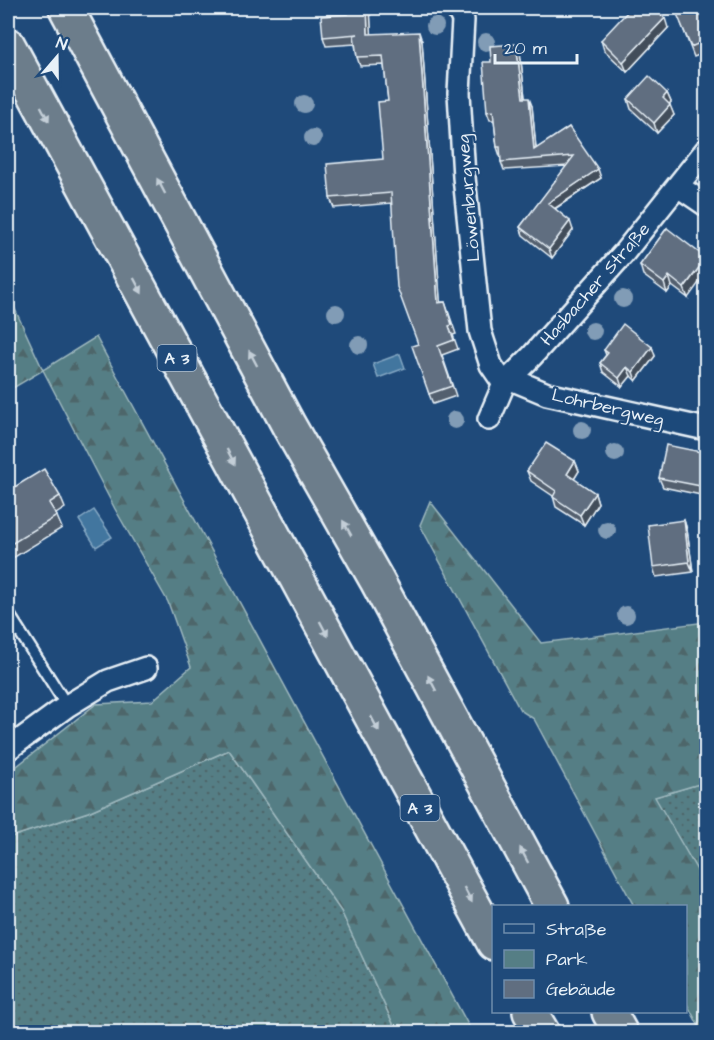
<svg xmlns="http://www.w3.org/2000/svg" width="714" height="1040" viewBox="0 0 714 1040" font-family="'Architects Daughter',sans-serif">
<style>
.green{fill:url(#green-dots);stroke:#9eb8be;stroke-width:1.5}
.forest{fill:url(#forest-firs);stroke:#9eb8be;stroke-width:1.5}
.water{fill:#42769f;stroke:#84a7c3;stroke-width:1.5}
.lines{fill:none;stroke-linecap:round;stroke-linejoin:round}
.lane-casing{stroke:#e8f1f8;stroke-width:15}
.street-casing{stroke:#e8f1f8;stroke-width:26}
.highway-casing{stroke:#e8f1f8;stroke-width:38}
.lane{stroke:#1f4a7a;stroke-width:10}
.street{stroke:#1f4a7a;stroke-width:21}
.highway{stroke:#6c7d8b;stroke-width:33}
.tree{fill:#819cb6}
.wall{fill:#535f6e;stroke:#e8f1f8;stroke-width:1.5}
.shaded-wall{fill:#434d5a;stroke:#e8f1f8;stroke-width:1.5}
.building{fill:#606e80;stroke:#e8f1f8;stroke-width:1.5}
.oneway{fill:#c3ced7}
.labels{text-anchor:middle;stroke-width:4.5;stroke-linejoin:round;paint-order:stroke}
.shield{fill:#1f4a7a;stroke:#acbfd2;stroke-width:1.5}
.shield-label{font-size:16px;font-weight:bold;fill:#e8f1f8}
.street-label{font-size:18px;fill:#e8f1f8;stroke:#1f4a7a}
</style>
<defs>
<pattern id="green-dots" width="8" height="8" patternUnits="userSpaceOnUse" patternTransform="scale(1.5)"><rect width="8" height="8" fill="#557e85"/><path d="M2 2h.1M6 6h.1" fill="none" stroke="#4e666a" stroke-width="1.8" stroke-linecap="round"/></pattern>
<pattern id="forest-firs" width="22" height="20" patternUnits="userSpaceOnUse" patternTransform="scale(1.5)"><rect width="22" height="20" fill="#557e85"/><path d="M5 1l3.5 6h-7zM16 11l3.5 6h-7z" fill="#4e666a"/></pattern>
</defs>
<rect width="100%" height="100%" fill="#1f4a7a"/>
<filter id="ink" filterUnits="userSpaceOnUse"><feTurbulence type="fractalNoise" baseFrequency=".0167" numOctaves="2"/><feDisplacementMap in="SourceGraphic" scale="12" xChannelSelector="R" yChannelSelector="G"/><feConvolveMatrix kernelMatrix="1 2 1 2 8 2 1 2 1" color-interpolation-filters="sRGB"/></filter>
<g filter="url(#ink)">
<g class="green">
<polygon points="229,750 341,911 397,1032 8,1032 8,838 88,812"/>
<polygon points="706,782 706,886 654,797"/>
</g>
<g class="forest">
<polygon points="8,294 43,370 96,337 472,1032 397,1032 341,911 229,750 88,812 8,838 8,773 96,704 152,701 191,667 168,602 115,509 43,370 8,391"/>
<polygon points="430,501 541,643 706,622 706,782 655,797 706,886 706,1032 702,1032 686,1002 686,906 634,906 534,719 520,710 420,525"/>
</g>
<g class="water">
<polygon points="400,354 405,368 378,378 373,364"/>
<polygon points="94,510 112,537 96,547 79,520"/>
</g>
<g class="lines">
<g class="lane-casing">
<polyline id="lane" points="8,613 67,706"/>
</g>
<g class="street-casing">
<g id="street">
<polyline points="457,8 463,20 459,93 464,177 480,331 491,365 504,384"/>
<polyline points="678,186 706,205"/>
<polyline points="511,379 547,394 706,429"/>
<polyline points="489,419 504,384 532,356 623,254 706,150"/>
<polyline points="8,749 67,706 108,681 146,668"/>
</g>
</g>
<g class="highway-casing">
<g id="highway">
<polyline points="66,8 289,426 376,579 552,906"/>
<polyline points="8,45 494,943"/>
<polyline points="530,1012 542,1032"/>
<polyline points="609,1012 620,1032"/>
</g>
</g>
<use href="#lane" class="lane"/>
<use href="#street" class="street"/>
<use href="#highway" class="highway"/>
</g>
<g class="tree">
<circle cx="435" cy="26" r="9"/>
<circle cx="486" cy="42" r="9"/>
<circle cx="304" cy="104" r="9"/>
<circle cx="313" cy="138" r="9"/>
<circle cx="623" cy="299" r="9"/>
<circle cx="336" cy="313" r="9"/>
<circle cx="593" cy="331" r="9"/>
<circle cx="359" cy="345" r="9"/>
<circle cx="455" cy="420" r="9"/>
<circle cx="582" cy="430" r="9"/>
<circle cx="615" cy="453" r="9"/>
<circle cx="607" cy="530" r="9"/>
<circle cx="626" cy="615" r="9"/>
</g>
<g class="wall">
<polygon points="343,8 370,8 371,34 422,41 440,302 445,302 456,334 453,335 458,349 442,355 456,396 433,404 429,394 418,344 392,203 334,208 330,198 383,159 388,101 384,65 360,66 357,57 355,44 326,46 323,37 346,14"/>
<polygon points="706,8 706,52 694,57 681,23"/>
<polygon points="668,28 627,72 604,50 601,40"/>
<polygon points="516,44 520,52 525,98 532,106 536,149 569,127 601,178 555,209 573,230 552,258 523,235 520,227 567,166 504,170 501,162 501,156 500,156 497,147 494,120 490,120 487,112 491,62"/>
<polygon points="667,93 671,102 669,104 674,115 657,133 631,109 628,99"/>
<polygon points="667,228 688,298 672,286 667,293 643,275 640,265"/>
<polygon points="652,347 655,356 636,381 631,376 622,387 603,372 600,363 606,355 604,350"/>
<polygon points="706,453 706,496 663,487 659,478"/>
<polygon points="575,461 579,471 574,479 595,493 598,503 584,525 556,507 553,496 531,481 527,471"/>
<polygon points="8,491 60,496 65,508 56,514 62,528 8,561"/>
<polygon points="684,520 687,530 693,572 656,577 653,567"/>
</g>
<g class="shaded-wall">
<polygon points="367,8 370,8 372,44 368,34"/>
<polygon points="665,18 668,28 627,72 623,62"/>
<polygon points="419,32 422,41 441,312 438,303"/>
<polygon points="516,44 520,52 526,107 523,98"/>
<polygon points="667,93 671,102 666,108 663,98"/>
<polygon points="529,98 532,106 537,159 534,150"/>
<polygon points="670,105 674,115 657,133 654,123"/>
<polygon points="598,169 601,178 551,211 548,203"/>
<polygon points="570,221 573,230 552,258 549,249"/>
<polygon points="706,259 706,273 688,298 684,288"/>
<polygon points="669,276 672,286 667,293 664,283"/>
<polygon points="652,347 655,356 636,381 633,372"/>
<polygon points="627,367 631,376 622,387 619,378"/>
<polygon points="575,461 579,471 571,484 567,474"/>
<polygon points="595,493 598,503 584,525 580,515"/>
<polygon points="684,520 687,530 693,572 689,562"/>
</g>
<g class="building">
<polygon points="344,8 367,8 368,34 419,32 438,303 445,302 452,325 449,326 454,340 438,346 452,386 429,394 412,346 418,344 397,287 391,193 330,198 327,164 383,159 378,102 388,101 383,56 357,57 354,35 358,34 323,37 321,16 348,14"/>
<polygon points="631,8 654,8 665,18 623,62 601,40"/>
<polygon points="692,8 706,8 706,40 691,47 677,14"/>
<polygon points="516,44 523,98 529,98 534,150 569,127 598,169 548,203 570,221 549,249 520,227 574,156 501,162 500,147 497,147 493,111 487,112 483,62 491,62 490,46"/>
<polygon points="649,76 667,93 663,98 670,105 654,123 628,99"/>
<polygon points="667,228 706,258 684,288 669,276 664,283 640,265"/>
<polygon points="623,324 652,347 633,372 627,367 619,378 600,363 608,353 604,350"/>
<polygon points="546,443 575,461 567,474 595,493 580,515 553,497 556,491 527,471"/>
<polygon points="666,445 706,453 706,487 659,478"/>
<polygon points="44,469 60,496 49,503 57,516 8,546 8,491"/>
<polygon points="684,520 689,562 653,567 648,525"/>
</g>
<defs><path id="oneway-solid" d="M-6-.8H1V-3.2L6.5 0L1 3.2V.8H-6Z" transform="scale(1.5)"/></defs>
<g class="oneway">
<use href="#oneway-solid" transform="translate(45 114) rotate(62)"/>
<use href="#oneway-solid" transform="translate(161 186) rotate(-118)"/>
<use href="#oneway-solid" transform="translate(138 286) rotate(62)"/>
<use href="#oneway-solid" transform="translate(253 358) rotate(-118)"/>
<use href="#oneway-solid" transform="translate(231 457) rotate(62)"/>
<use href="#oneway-solid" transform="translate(347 528) rotate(-120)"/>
<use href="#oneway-solid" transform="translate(324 629) rotate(62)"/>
<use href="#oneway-solid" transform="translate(432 683) rotate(-118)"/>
<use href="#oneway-solid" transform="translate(375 724) rotate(62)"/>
<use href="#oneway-solid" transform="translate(524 855) rotate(-118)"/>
<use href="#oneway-solid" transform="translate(468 895) rotate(62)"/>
</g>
</g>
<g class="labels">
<g class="shield">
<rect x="157.5" y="345" width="39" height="26" rx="4.5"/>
<rect x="400.5" y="795" width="39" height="26" rx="4.5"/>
</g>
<g class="shield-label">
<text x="177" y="364">A 3</text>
<text x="420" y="814">A 3</text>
</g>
<g class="street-label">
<text transform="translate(468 198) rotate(-95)" y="6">Löwenburgweg</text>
<text transform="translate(595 284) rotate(-49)" y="6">Hasbacher Straße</text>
<text transform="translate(608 407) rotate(13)" y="6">Lohrbergweg</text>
</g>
</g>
<rect width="714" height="1040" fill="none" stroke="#1f4a7a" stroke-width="30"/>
<rect x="15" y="15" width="684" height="1010" fill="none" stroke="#e8f1f8" stroke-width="2" filter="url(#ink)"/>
<rect x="492" y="905" width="195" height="108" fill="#1f4a7a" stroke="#6f8dac" stroke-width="1.5"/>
<rect x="504" y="924" width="30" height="9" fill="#1f4a7a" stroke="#6f8dac" stroke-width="1.5"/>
<text x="546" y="935" font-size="18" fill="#e8f1f8">Straße</text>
<rect x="504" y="950" width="30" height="18" fill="#557e85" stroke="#6f8dac" stroke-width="1.5"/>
<text x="546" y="965" font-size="18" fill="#e8f1f8">Park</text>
<rect x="504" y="980" width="30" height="18" fill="#606e80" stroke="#6f8dac" stroke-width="1.5"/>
<text x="546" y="995" font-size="18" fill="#e8f1f8">Gebäude</text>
<g transform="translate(57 57) rotate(20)" stroke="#1f4a7a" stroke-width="4.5" paint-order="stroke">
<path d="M0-4.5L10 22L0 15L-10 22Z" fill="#e8f1f8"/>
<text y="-9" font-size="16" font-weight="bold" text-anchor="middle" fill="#e8f1f8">N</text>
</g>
<path d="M495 54v9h82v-9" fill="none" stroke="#e8f1f8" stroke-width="3"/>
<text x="504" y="54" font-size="18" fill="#e8f1f8" stroke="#1f4a7a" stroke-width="4.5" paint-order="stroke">20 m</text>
</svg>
